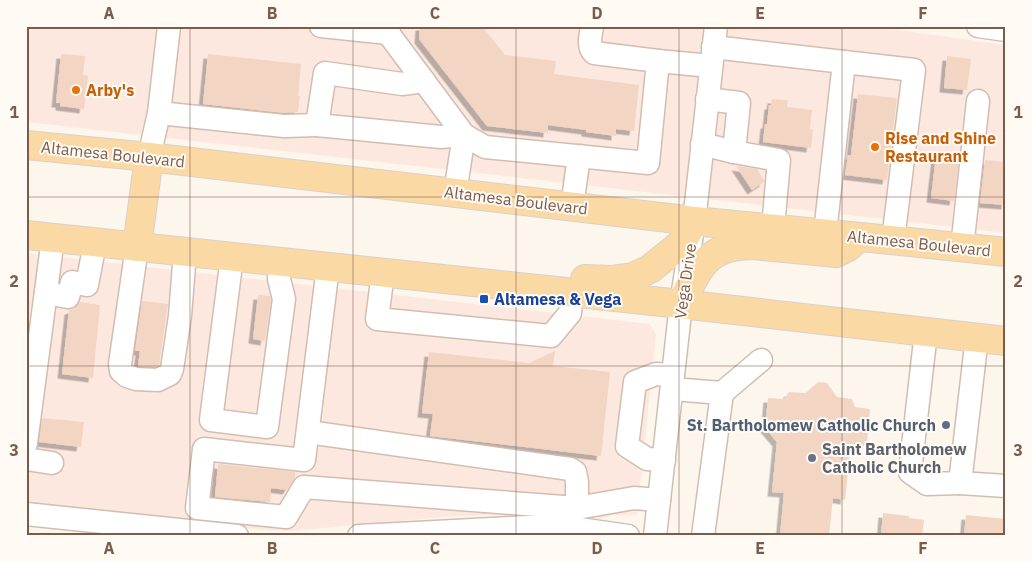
<svg xmlns="http://www.w3.org/2000/svg" width="1032" height="562" viewBox="0 0 1032 562" font-family="'IBM Plex Sans',sans-serif">
<style>
.commercial{fill:#fde8e0}
.building{fill:#f3d5c3;filter:url(#shadow)}
.lines{fill:none;stroke-linecap:round;stroke-linejoin:round}
.minor-casing{stroke:#d1beb0;stroke-width:25}
.major-casing{stroke:#dad1cd;stroke-width:30}
.minor{stroke:#fff;stroke-width:22}
.major{stroke:#fbd9a5;stroke-width:28}
.grid{fill:none;stroke:#7a5c4d;stroke-width:1;stroke-opacity:0.55}
.food-dot{fill:#e8710a;stroke:#fffaf3;stroke-width:2}
.transit-dot{fill:#1a4fb4;stroke:#fffaf3;stroke-width:2}
.service-dot{fill:#5c6f8a;stroke:#fffaf3;stroke-width:2}
.worship-dot{fill:#6b7280;stroke:#fffaf3;stroke-width:2}
.labels{text-anchor:middle;stroke-width:4;stroke-linejoin:round;paint-order:stroke}
.food-label{font-size:16px;font-weight:bold;fill:#c56008;stroke:#fffaf3;text-anchor:start}
.street-label{font-size:16px;fill:#7a5c4d;stroke:#fffaf3}
.transit-label{font-size:16px;font-weight:bold;fill:#164399;stroke:#fffaf3;text-anchor:start}
.service-label{font-size:16px;font-weight:bold;fill:#4e5e75;stroke:#fffaf3;text-anchor:end}
.worship-label{font-size:16px;font-weight:bold;fill:#5b616d;stroke:#fffaf3;text-anchor:start}
.neatline{fill:none;stroke:#7a5c4d;stroke-width:2}
.grid-label{font-size:16px;text-anchor:middle;font-weight:bold;fill:#7a5c4d}
</style>
<defs>
<filter id="shadow"><feDropShadow dx="-4.5" dy="4.5" stdDeviation="0" flood-color="#0004"/></filter>
</defs>
<rect width="100%" height="100%" fill="#fdf6ec"/>
<g class="commercial">
<polygon points="26,26 871,26 1006,45 1006,233 26,122"/>
<polygon points="26,253 650,324 656,334 637,515 612,515 589,523 517,514 444,517 290,531 133,521 26,508"/>
</g>
<g class="building">
<polygon points="420,26 482,26 505,55 556,61 554,74 639,85 634,131 616,129 616,136 586,132 586,130 548,125 548,133 487,126 419,39"/>
<polygon points="61,54 85,56 83,75 88,76 84,109 60,106 60,103 56,103"/>
<polygon points="208,54 301,64 298,96 300,96 298,112 284,113 203,104"/>
<polygon points="947,56 971,59 967,90 944,88"/>
<polygon points="858,94 897,98 887,180 845,175 848,155 851,155"/>
<polygon points="772,99 788,100 787,107 812,110 810,129 813,130 811,148 763,142 765,124 767,124 769,105 771,105"/>
<polygon points="936,156 959,158 954,201 931,198"/>
<polygon points="985,160 1006,162 1006,205 980,203"/>
<polygon points="736,166 757,169 764,180 764,182 752,190"/>
<polygon points="258,295 270,296 271,300 265,341 253,339"/>
<polygon points="142,301 168,304 159,365 155,367 138,366 140,351 135,351"/>
<polygon points="80,302 100,305 93,378 62,374 69,310 73,309 77,306"/>
<polygon points="555,351 553,366 610,372 601,456 430,436 433,414 422,413 429,352 529,363"/>
<polygon points="818,382 827,383 837,397 852,399 855,407 870,409 867,444 850,452 845,500 833,498 829,536 780,536 784,493 772,492 777,442 765,428 768,398 784,399 789,392 806,393"/>
<polygon points="42,418 84,422 81,447 39,442"/>
<polygon points="218,464 295,472 295,478 287,490 271,488 270,502 215,497"/>
<polygon points="883,513 909,516 909,518 924,520 922,536 881,536"/>
<polygon points="966,515 1006,519 1006,536 964,536"/>
</g>
<g class="lines">
<g class="minor-casing">
<g id="minor">
<polyline points="321,26 388,33"/>
<polyline points="389,26 388,33 464,135 455,193"/>
<path d="M592,26C591,35 587,46 594,53L658,61"/>
<polyline points="978,26 1006,30"/>
<polyline points="713,47 914,70 893,240"/>
<polyline points="424,81 402,84 325,73 317,125 441,137 464,135 485,147 648,163 658,61 711,66"/>
<polyline points="707,99 739,103 734,152"/>
<polyline points="159,113 284,126 317,125"/>
<polyline points="702,144 734,152 779,160 773,228"/>
<polyline points="149,157 159,113 169,26"/>
<polyline points="572,207 579,156"/>
<polyline points="825,233 844,62"/>
<polyline points="137,247 120,364 121,371 127,376 136,379 158,380 170,374 172,369 180,316 185,252"/>
<polyline points="962,248 978,101"/>
<polyline points="232,257 211,420 267,427 284,299 279,279 280,262"/>
<polyline points="328,267 304,460 204,449 197,508 286,517 304,487 577,508 634,498 659,500"/>
<polyline points="383,273 377,319 551,336 570,313 572,293"/>
<polyline points="46,293 68,297 72,282 87,285 95,243"/>
<polyline points="926,332 910,472 927,484 960,483 977,337"/>
<polyline points="672,389 722,393 703,536"/>
<polyline points="722,393 761,360"/>
<polyline points="308,432 570,469 575,472 577,482 577,508"/>
<polyline points="26,443 53,238"/>
<polyline points="26,459 52,463"/>
<polyline points="664,460 647,459 627,446 635,382 656,374 673,375"/>
<polyline points="960,483 1006,486"/>
<polyline points="26,514 237,536"/>
<polyline points="359,536 529,527 565,527 628,536"/>
<polyline points="655,536 681,304 694,221 716,26"/>
</g>
</g>
<g class="major-casing">
<g id="major">
<polyline points="26,145 149,157 694,221 861,237 1006,252"/>
<polyline points="26,235 681,304 1006,341"/>
<polyline points="137,247 149,157"/>
<polyline points="585,279 611,280 633,277 650,269 681,244 694,221"/>
<path d="M681,304C699,267 707,245 753,245L836,253L848,247L857,239"/>
</g>
</g>
<use href="#minor" class="minor"/>
<use href="#major" class="major"/>
</g>
<path class="grid" d="M190,26V536M353,26V536M516,26V536M679,26V536M842,26V536M26,197H1006M26,366H1006"/>
<g class="food-dot">
<circle cx="76" cy="90" r="5"/>
<circle cx="875" cy="147" r="5"/>
</g>
<rect class="transit-dot" x="479" y="294" width="10" height="10" rx="2.5"/>
<circle class="service-dot" cx="946" cy="425" r="5"/>
<circle class="worship-dot" cx="812" cy="458" r="5"/>
<g class="labels">
<g class="food-label">
<text x="86" y="96">Arby's</text>
<text x="885" y="144">Rise and Shine<tspan x="885" dy="18">Restaurant</tspan></text>
</g>
<g class="street-label">
<text transform="translate(113 154) rotate(6)" y="6">Altamesa Boulevard</text>
<text transform="translate(516 200) rotate(7)" y="6">Altamesa Boulevard</text>
<text transform="translate(919 243) rotate(6)" y="6">Altamesa Boulevard</text>
<text transform="translate(685 281) rotate(-82)" y="6">Vega Drive</text>
</g>
<g class="transit-label">
<text x="494" y="305">Altamesa &amp; Vega</text>
</g>
<g class="service-label">
<text x="936" y="431">St. Bartholomew Catholic Church</text>
</g>
<g class="worship-label">
<text x="822" y="455">Saint Bartholomew<tspan x="822" dy="18">Catholic Church</tspan></text>
</g>
</g>
<rect width="1032" height="562" fill="none" stroke="#fffaf3" stroke-width="55"/>
<rect x="28" y="28" width="976" height="506" class="neatline"/>
<g class="grid-label">
<text x="109" y="19">A</text>
<text x="272" y="19">B</text>
<text x="435" y="19">C</text>
<text x="597" y="19">D</text>
<text x="760" y="19">E</text>
<text x="923" y="19">F</text>
<text x="14" y="118">1</text>
<text x="1018" y="118">1</text>
<text x="14" y="287">2</text>
<text x="1018" y="287">2</text>
<text x="14" y="456">3</text>
<text x="1018" y="456">3</text>
<text x="109" y="554">A</text>
<text x="272" y="554">B</text>
<text x="435" y="554">C</text>
<text x="597" y="554">D</text>
<text x="760" y="554">E</text>
<text x="923" y="554">F</text>
</g>
</svg>
